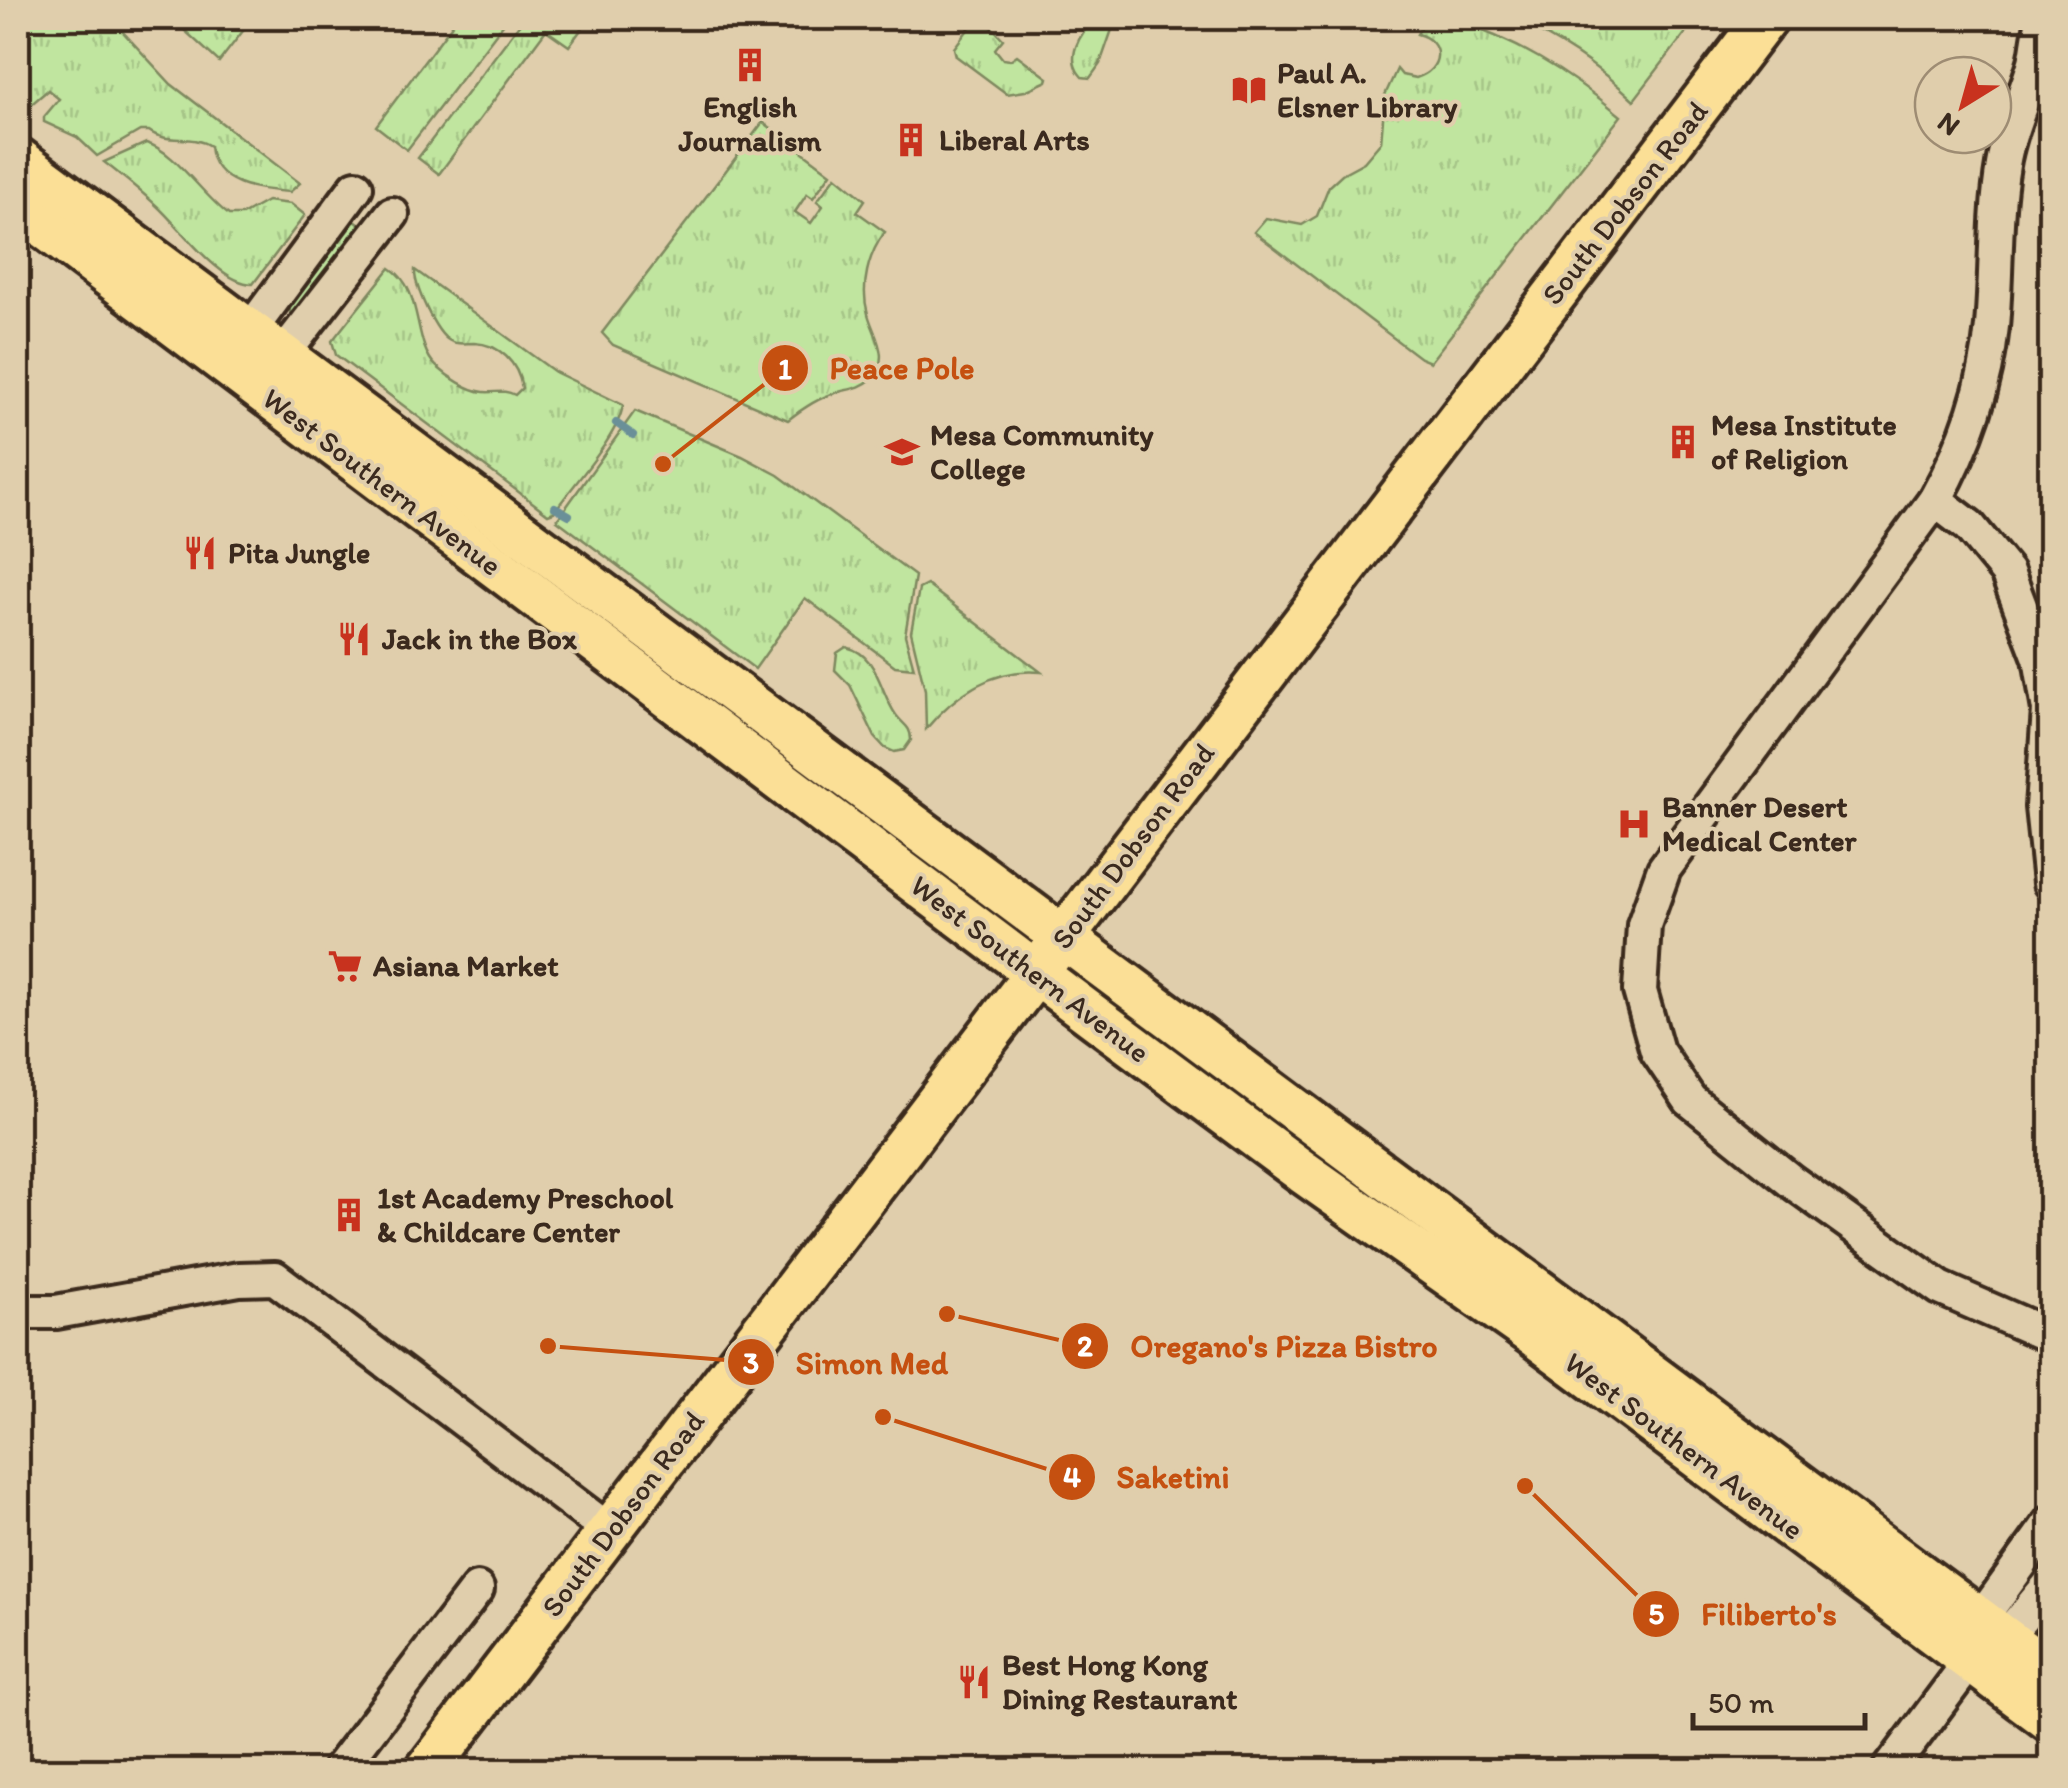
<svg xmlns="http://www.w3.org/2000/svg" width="2068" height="1788" viewBox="0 0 2068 1788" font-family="Itim,sans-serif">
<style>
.grass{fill:url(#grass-tufts);stroke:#7e885e;stroke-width:2.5}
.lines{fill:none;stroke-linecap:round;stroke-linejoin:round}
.stream{stroke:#6a9098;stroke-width:8}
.minor-casing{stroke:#3b2a1e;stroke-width:40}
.major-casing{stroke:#3b2a1e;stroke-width:50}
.minor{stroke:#e0ceac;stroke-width:32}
.major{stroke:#fbdf96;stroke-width:42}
.labels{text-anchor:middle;stroke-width:8;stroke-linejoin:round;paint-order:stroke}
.poi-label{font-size:30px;font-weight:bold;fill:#3b2a1e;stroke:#e0ceac;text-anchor:start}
.street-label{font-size:30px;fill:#3b2a1e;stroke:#e0ceac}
.leader{fill:none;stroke:#c55010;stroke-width:4}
.callout-dot{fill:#c55010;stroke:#e0ceac;stroke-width:4}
.mark-label{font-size:30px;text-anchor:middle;font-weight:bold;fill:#fff}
.callout-label{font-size:32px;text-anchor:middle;font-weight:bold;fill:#c55010;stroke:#e0ceac;stroke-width:8;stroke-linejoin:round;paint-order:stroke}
</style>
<defs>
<pattern id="grass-tufts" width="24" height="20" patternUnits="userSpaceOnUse" patternTransform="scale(2.5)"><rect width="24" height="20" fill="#c0e59f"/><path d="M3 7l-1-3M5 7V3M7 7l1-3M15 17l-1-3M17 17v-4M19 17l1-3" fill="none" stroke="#a6c588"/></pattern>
</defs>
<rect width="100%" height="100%" fill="#e0ceac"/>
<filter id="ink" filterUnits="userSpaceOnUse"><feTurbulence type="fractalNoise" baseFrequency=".01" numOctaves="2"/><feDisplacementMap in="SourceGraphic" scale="20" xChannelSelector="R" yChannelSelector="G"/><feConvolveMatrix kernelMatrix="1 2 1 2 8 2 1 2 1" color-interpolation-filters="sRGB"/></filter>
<g filter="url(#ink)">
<g class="grass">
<path d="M18,18H110L171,84L300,183L290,192C259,190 213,186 210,146C190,133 168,145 149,131H140L97,156L77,137L44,122V117L59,99L48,90L27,108L18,111V82L27,81L29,75L18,63Z"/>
<polygon points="171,18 253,18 219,62"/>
<polygon points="457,18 507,19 407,150 376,126"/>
<polygon points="524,18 574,18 583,27 569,46 546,30 439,174 418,158"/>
<path d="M1096,18H1114L1115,21L1100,64L1090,78L1082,77C1064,58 1080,33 1096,18Z"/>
<path d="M1448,18C1517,41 1565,69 1621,116L1430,362L1420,358L1254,232L1266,218L1302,225L1317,216L1329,186L1342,174L1364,162L1381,142L1385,95L1397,69L1402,75L1416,78C1443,70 1445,41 1417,34C1423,22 1435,20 1448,18Z"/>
<path d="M1510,18H1697L1634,100C1597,65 1557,38 1510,18Z"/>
<polygon points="985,20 1003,39 995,49 1003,59 1010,60 1017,55 1048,78 1047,81 1025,91 1007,94 956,56 954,48 973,23"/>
<path d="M763,122L831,173L813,198L807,194L795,212L811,223L823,206L817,201L836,176L865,200L857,212L885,232C868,254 860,287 868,314C874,336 892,358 871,379C861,389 848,389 835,393C818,398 802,409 788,420L613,345L602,333Z"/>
<path d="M146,143C174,150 202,195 229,215H242L267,201L291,204L305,215L253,284C220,284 181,228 158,207C141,191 122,176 104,162Z"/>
<polygon points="355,221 364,228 295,318 291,316 289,306"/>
<path d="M390,268C424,289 412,343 436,366C447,376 469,391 484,392C496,393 504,389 515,395L522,388C518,363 500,344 474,343C466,343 457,345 450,341C435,333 414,285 415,270L555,372L623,405C618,437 574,483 554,512L548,514L336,355L332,341Z"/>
<polygon points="635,411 742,456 778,475 915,576 905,635 914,668 895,666 805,598 755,669 557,520"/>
<path d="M927,585L1041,672C994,667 955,694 926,729L925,690L911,632L919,589Z"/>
<path d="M846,647C879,655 879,691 896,715C903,725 911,726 911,740L904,750L894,752L885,748L875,737L850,685L835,670L837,653Z"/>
</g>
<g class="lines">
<g class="stream">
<polyline points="616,423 633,435"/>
<polyline points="555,507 569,515"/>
</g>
<g class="minor-casing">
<g id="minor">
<path d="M2045,18C2038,31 2039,47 2035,62C2025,97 2009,128 2003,165C1994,218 1997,272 1992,326C1986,388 1965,446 1935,500L1664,869L1644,925L1640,991L1657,1051L1690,1100L1791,1181L1940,1288L2050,1336"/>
<polyline points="245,351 249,332 356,187"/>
<polyline points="264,366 281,357 392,214"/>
<polyline points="1935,500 1969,526 2007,572 2040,658 2049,710 2042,807 2050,883"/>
<polyline points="18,1307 28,1312 56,1312 239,1279 275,1278 610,1531"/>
<polyline points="1975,1641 1980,1620 2050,1523"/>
<polyline points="339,1770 477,1589"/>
<polyline points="1889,1770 1971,1660 2005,1638 2050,1584"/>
</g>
</g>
<g class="major-casing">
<g id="major">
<polyline points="18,159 2050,1672"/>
<polyline points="18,207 1097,1019 1303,1172 1534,1335 2050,1720"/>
<polyline points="427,1770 1766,18"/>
</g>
</g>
<use href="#minor" class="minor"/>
<use href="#major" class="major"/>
</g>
</g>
<defs>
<g id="building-bare" transform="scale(2.7)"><path d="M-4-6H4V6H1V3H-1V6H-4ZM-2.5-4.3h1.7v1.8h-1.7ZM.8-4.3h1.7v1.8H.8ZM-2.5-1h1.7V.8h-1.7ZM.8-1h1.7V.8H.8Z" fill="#c8321e" stroke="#e0ceac" stroke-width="2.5" paint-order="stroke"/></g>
<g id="library-bare" transform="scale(2.7)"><path d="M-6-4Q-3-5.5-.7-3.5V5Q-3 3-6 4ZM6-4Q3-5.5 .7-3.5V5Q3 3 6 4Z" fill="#c8321e" stroke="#e0ceac" stroke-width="2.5" paint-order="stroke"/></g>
<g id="university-bare" transform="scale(2.7)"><path d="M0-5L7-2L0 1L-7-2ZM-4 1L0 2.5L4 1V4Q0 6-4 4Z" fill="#c8321e" stroke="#e0ceac" stroke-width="2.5" paint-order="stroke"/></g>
<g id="restaurant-bare" transform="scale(2.7)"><path d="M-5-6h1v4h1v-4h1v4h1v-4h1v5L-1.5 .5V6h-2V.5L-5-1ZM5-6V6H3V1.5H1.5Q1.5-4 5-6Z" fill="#c8321e" stroke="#e0ceac" stroke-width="2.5" paint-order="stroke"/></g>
<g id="hospital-bare" transform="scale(2.7)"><path d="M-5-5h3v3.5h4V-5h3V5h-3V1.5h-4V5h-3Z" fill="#c8321e" stroke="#e0ceac" stroke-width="2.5" paint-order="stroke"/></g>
<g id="supermarket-bare" transform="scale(2.7)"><path d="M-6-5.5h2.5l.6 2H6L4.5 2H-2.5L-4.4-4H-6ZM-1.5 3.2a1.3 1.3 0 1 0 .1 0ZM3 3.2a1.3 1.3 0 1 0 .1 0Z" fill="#c8321e" stroke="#e0ceac" stroke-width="2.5" paint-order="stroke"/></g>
</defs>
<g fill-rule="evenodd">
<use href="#building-bare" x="750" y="65"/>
<use href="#library-bare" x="1249" y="90"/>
<use href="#building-bare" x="911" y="140"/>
<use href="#building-bare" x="1683" y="442"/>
<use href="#university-bare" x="902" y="452"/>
<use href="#restaurant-bare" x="200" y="553"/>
<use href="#restaurant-bare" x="354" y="639"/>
<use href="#hospital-bare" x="1634" y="824"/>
<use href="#supermarket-bare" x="345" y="966"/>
<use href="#building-bare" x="349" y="1215"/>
<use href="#restaurant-bare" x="974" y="1682"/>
</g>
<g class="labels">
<g class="poi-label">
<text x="1277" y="83">Paul A.<tspan x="1277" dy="34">Elsner Library</tspan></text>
<text x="750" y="117" text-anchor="middle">English<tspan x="750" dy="34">Journalism</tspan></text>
<text x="939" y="150">Liberal Arts</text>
<text x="1711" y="435">Mesa Institute<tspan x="1711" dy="34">of Religion</tspan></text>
<text x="930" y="445">Mesa Community<tspan x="930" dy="34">College</tspan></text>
<text x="228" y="563">Pita Jungle</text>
<text x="382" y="649">Jack in the Box</text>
<text x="1662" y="817">Banner Desert<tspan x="1662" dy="34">Medical Center</tspan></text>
<text x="373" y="976">Asiana Market</text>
<text x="377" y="1208">1st Academy Preschool<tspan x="377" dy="34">&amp; Childcare Center</tspan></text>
<text x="1002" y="1675">Best Hong Kong<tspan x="1002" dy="34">Dining Restaurant</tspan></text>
</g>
<g class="street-label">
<text transform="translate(1625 203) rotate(-52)" y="10">South Dobson Road</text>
<text transform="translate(382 482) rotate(37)" y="10">West Southern Avenue</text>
<text transform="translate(1133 846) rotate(-53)" y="10">South Dobson Road</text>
<text transform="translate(1030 969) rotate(37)" y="10">West Southern Avenue</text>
<text transform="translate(1684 1446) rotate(37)" y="10">West Southern Avenue</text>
<text transform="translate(623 1514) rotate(-53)" y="10">South Dobson Road</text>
</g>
</g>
<path class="leader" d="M663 464L785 368M947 1314L1085 1346M548 1346L751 1362M883 1417L1072 1477M1525 1486L1656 1614"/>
<g class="callout-dot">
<circle cx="663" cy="464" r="10"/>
<circle cx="947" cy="1314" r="10"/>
<circle cx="548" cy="1346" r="10"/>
<circle cx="883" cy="1417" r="10"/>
<circle cx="1525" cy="1486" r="10"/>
<circle cx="785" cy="368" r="25"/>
<circle cx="1085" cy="1346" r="25"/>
<circle cx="751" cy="1362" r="25"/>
<circle cx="1072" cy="1477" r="25"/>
<circle cx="1656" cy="1614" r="25"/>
</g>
<g class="mark-label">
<text x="785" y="379">1</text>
<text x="1085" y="1356">2</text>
<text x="751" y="1373">3</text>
<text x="1072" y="1487">4</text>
<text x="1656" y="1624">5</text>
</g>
<g class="callout-label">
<text x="902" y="379">Peace Pole</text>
<text x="1284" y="1357">Oregano's Pizza Bistro</text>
<text x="872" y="1374">Simon Med</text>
<text x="1173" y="1488">Saketini</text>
<text x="1769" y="1625">Filiberto's</text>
</g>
<rect width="2068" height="1788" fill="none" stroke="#e0ceac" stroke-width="60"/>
<rect x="30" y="30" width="2008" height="1728" fill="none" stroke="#3b2a1e" stroke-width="4" filter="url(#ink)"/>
<g transform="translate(1963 105) rotate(217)"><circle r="48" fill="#e0ceac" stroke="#9e8c73" stroke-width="2.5"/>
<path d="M0-8L18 38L0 25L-18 38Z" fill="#c8321e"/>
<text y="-15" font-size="28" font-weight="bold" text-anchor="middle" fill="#3b2a1e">N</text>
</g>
<path d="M1693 1713v15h172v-15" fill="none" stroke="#3b2a1e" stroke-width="5"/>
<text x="1708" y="1713" font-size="30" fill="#3b2a1e" stroke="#e0ceac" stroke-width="8" paint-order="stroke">50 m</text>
</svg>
